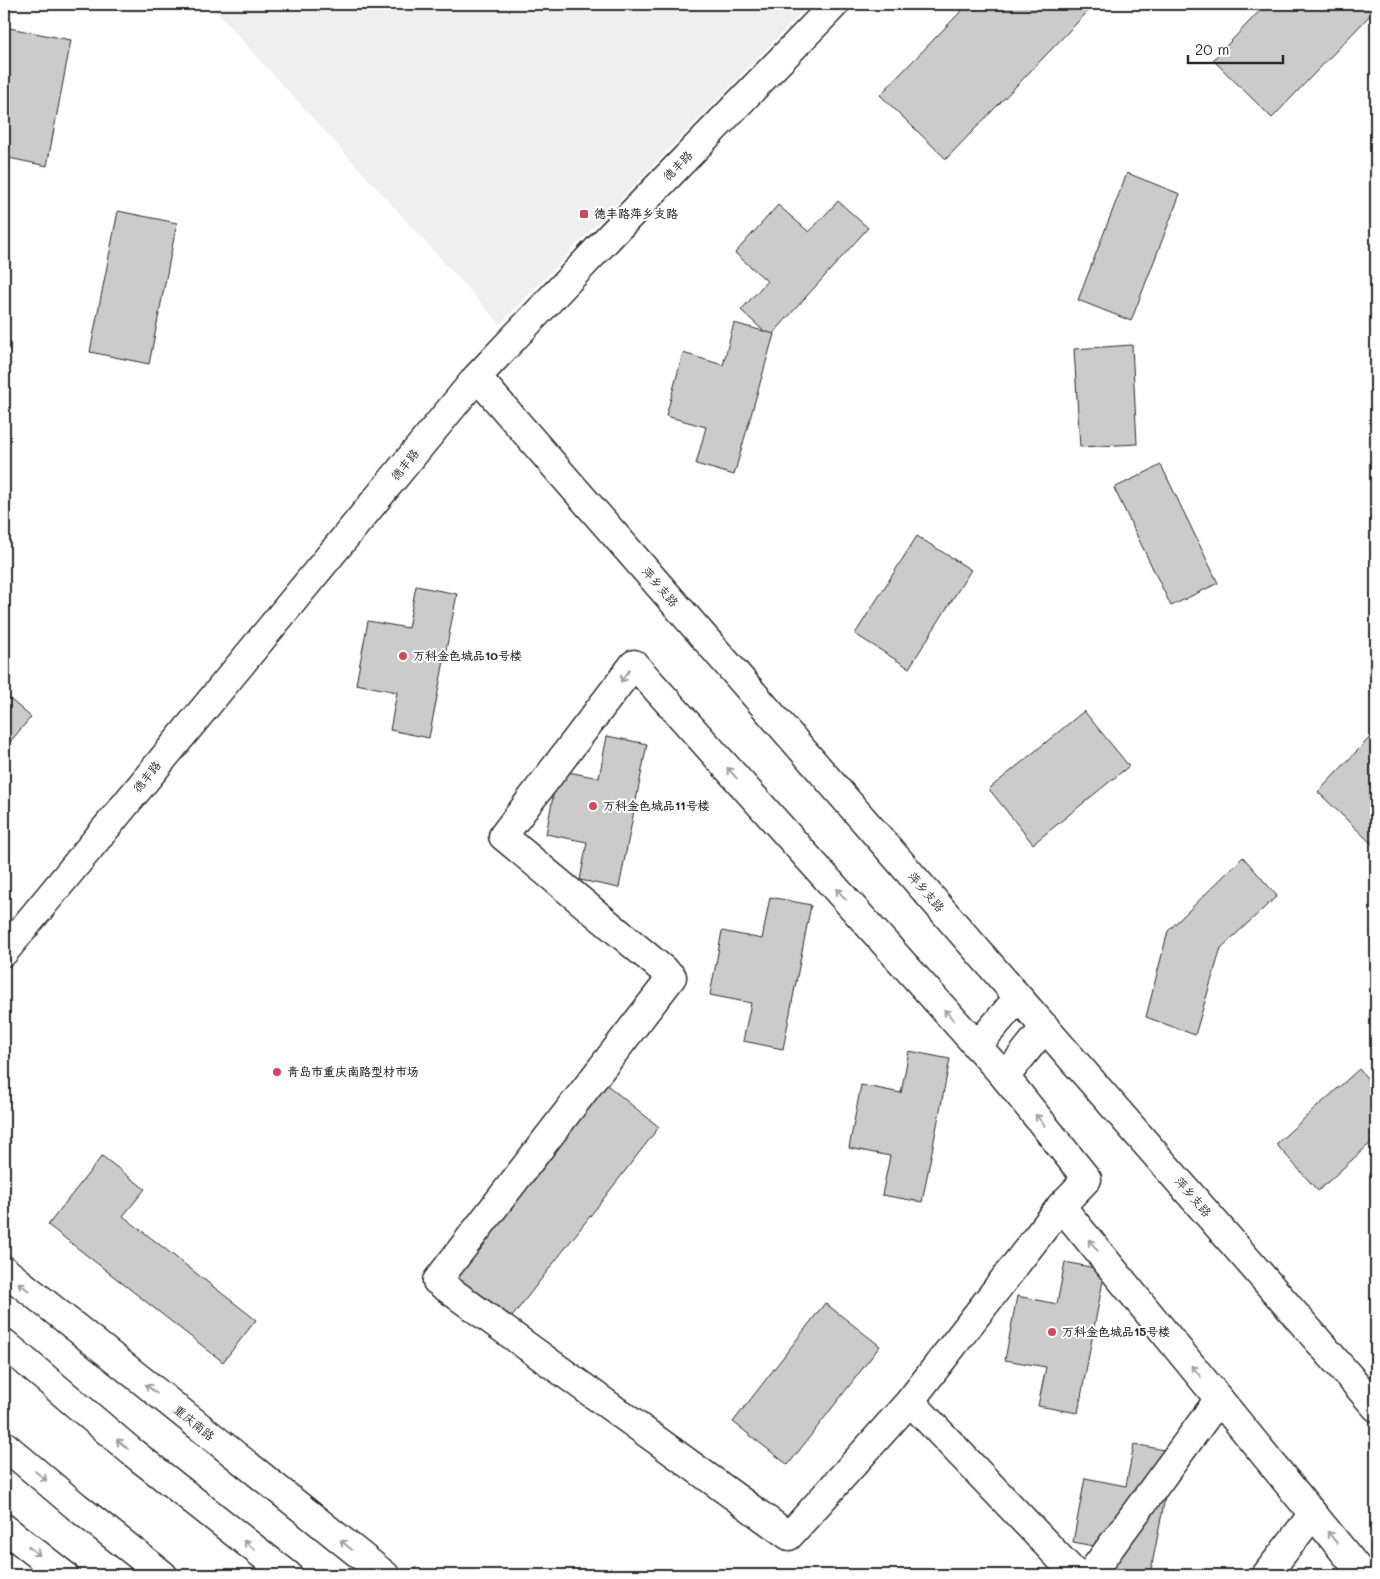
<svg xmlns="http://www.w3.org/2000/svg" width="1380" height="1579" viewBox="0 0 1380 1579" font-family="Mali,'LXGW WenKai TC',sans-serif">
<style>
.built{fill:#efefef}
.building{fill:#cbcbcb;stroke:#2b2b2b}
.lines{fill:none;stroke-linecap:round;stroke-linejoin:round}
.street-casing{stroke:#2b2b2b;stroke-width:31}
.secondary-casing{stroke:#2b2b2b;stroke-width:31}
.primary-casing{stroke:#2b2b2b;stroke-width:31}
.highway-casing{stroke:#2b2b2b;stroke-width:31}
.path{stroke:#2b2b2b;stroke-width:3;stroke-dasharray:1 4;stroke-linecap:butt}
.street{stroke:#fff;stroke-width:28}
.secondary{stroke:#fff;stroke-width:28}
.primary{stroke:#fff;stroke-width:28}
.highway{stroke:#fff;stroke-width:28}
.oneway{stroke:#a0a0a0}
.poi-dot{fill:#d1495b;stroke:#fff;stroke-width:2}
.labels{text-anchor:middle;stroke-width:4;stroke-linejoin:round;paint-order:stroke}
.street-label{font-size:12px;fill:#2b2b2b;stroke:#fff}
.poi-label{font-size:12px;font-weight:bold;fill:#2b2b2b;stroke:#fff;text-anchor:start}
</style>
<rect width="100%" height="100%" fill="#fff"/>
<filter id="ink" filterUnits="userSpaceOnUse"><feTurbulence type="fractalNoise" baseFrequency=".02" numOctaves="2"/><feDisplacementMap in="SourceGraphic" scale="10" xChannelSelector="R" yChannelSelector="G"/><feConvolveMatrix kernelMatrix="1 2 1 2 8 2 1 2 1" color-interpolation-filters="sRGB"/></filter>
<g filter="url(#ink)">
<polygon class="built" points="209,4 810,4 500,324"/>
<g class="building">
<polygon points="968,4 1095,4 946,159 880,95"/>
<polygon points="1266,4 1376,4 1376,9 1272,118 1213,60"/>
<polygon points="4,27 71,40 47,166 4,157"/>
<polygon points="1127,173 1180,194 1131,321 1078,300"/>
<polygon points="838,201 868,228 770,337 741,310 767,281 735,253 778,205 809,232"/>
<polygon points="118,211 177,223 149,364 90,352"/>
<polygon points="734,323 774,334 734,475 696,464 706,427 666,416 683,353 723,365"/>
<polygon points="1132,345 1137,444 1080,447 1074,349"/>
<polygon points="1161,465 1218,583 1171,606 1114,488"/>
<polygon points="917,536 971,570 909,668 855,634"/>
<polygon points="416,586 457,594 429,738 390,730 397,692 356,684 368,621 408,628"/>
<polygon points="4,694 31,717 4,749"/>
<polygon points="1084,711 1129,766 1033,844 989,789"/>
<polygon points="1376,731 1376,848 1318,792"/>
<polygon points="607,736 647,744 619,888 580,880 587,842 546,834 558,770 599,778"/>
<polygon points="1243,857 1277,896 1221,948 1195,1035 1146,1017 1168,931"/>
<polygon points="770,897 811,905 783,1049 743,1041 751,1003 710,995 722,931 762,939"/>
<polygon points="909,1051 950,1059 922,1202 882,1195 890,1156 849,1148 861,1085 901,1093"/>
<polygon points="1359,1069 1376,1088 1376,1138 1318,1191 1276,1144"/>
<polygon points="607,1085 659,1127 508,1322 455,1281"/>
<polygon points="102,1156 145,1189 123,1216 256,1320 223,1362 48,1225"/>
<polygon points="1065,1262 1105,1270 1078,1413 1038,1406 1046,1367 1005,1360 1017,1296 1057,1304"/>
<polygon points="825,1303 880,1346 788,1465 733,1422"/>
<polygon points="1134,1444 1174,1452 1150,1575 1109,1575 1114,1550 1073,1542 1085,1478 1126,1486"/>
</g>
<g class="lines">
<g class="street-casing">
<g id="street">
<polyline points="477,377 1376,1407"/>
<polyline points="977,1046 1018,998"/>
<polyline points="1005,1077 1045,1027"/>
<polyline points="910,1401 1061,1206"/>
<polyline points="1076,1575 910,1401 789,1536 437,1281 672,977 503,836 634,664 1005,1077 1087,1179 1061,1206 1363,1575"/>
<polyline points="1090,1575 1219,1399"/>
<polyline points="1266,1575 1313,1514"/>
</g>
</g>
<g class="secondary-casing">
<polyline id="secondary" points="4,952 477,377 613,233 835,4"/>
</g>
<g class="primary-casing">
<g id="primary">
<polyline points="4,1270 385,1575"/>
<polyline points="4,1528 64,1575"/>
</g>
</g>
<g class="highway-casing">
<g id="highway">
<polyline points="4,1343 132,1452 288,1575"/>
<polyline points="4,1445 76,1506 163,1575"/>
</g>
</g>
<g class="path">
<polyline points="415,1568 424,1575"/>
<polyline points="4,1570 11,1575"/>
</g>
<use href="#street" class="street"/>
<use href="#secondary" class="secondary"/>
<use href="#primary" class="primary"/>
<use href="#highway" class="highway"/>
</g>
<defs><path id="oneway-shaft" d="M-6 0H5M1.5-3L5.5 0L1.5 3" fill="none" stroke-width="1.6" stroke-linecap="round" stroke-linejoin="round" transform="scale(1.25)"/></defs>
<g class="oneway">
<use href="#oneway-shaft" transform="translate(625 676) rotate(127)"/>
<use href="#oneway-shaft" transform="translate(732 773) rotate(-132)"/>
<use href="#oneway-shaft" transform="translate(841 894) rotate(-132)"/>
<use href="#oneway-shaft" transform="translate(949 1015) rotate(-132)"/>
<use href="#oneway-shaft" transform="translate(1040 1120) rotate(-129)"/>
<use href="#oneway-shaft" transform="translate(1093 1245) rotate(-129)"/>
<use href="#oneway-shaft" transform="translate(24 1287) rotate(-141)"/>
<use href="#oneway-shaft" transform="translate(1196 1371) rotate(-129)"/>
<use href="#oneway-shaft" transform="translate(151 1389) rotate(-141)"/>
<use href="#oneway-shaft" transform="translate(122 1444) rotate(-140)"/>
<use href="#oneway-shaft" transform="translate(41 1476) rotate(40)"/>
<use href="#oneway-shaft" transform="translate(1332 1537) rotate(-129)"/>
<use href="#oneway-shaft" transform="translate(249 1545) rotate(-142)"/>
<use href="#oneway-shaft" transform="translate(346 1545) rotate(-141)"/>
<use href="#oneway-shaft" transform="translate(34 1551) rotate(38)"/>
</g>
</g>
<g class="poi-dot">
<rect x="579" y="209" width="10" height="10" rx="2.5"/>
<circle cx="403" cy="656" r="5"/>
<circle cx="593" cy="806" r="5"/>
<circle cx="277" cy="1072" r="5"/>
<circle cx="1052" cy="1332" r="5"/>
</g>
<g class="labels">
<g class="street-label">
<text transform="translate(678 166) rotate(-46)" y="4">德丰路</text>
<text transform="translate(405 465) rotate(-51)" y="4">德丰路</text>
<text transform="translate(660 587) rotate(49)" y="4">萍乡支路</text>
<text transform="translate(147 777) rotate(-51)" y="4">德丰路</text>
<text transform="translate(926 892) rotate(49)" y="4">萍乡支路</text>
<text transform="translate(1193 1197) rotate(49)" y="4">萍乡支路</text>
<text transform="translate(194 1423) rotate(39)" y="4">重庆南路</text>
</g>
<g class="poi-label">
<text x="594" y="218">德丰路萍乡支路</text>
<text x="413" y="660">万科金色城品10号楼</text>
<text x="603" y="810">万科金色城品11号楼</text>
<text x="287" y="1076">青岛市重庆南路型材市场</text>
<text x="1062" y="1336">万科金色城品15号楼</text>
</g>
</g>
<rect width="1380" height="1579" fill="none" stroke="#fff" stroke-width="20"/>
<rect x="10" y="10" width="1360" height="1559" fill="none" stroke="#2b2b2b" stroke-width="2" filter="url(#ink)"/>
<path d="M1188 55v8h95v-8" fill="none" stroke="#2b2b2b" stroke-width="2.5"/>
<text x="1195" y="55" font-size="15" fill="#2b2b2b" stroke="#ffffff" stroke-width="4" paint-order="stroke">20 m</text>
</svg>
